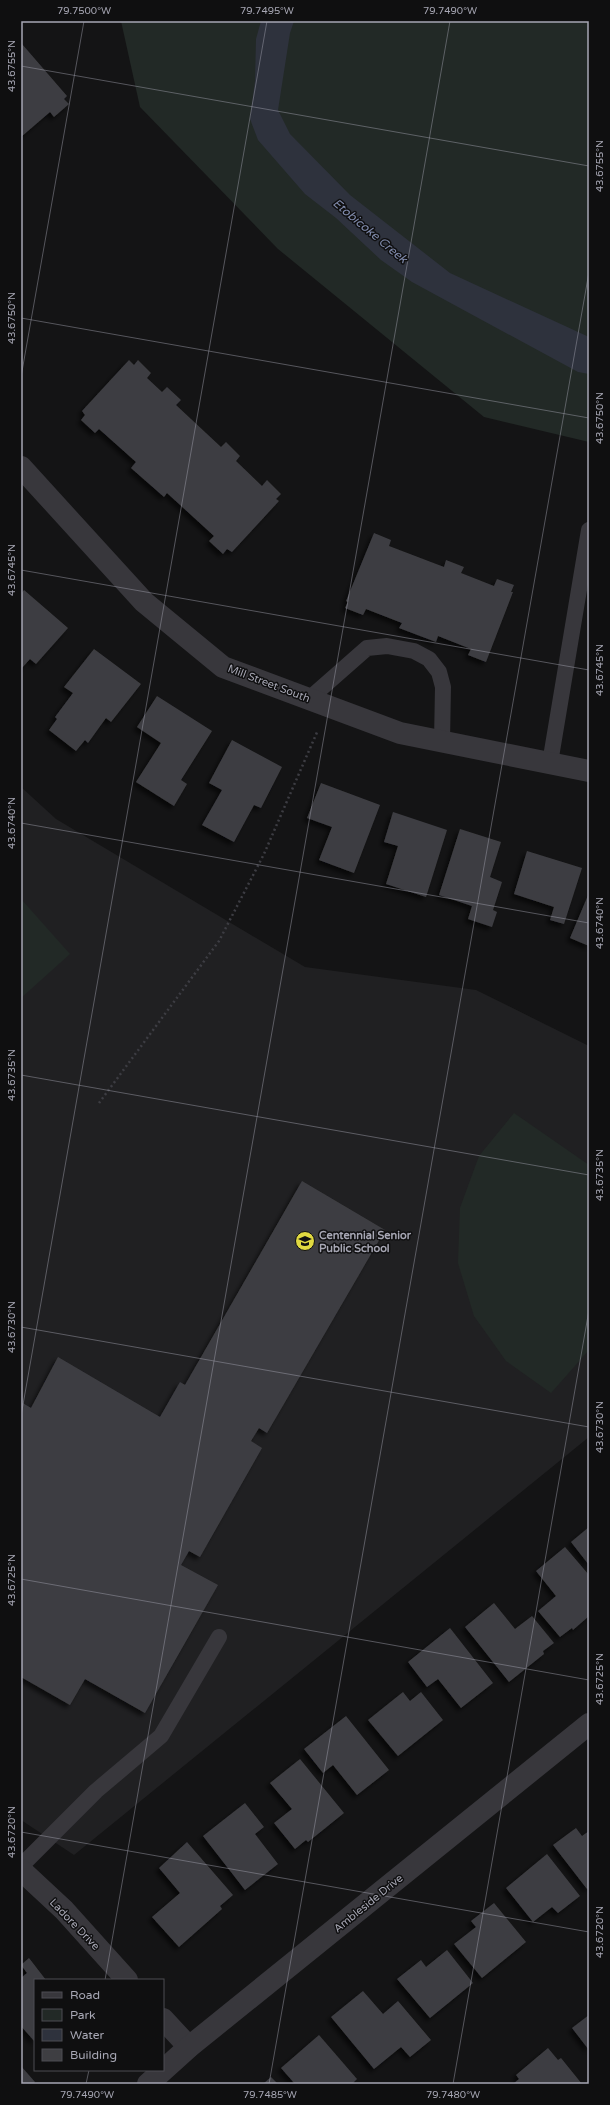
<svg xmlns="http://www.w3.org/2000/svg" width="610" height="2105" viewBox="0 0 610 2105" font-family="'Varela Round',sans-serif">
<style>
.built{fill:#202022}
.green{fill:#222926}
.water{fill:#2e323d}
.building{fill:#3e3e42;filter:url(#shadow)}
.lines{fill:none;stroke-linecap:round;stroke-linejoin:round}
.path{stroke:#3d3d43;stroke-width:2.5;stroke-dasharray:2 3;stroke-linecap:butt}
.service{stroke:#38373c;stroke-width:16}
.minor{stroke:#38373c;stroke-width:22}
.ticks{fill:none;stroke:#a7a7b4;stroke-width:1;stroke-opacity:0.45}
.labels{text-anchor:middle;stroke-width:3;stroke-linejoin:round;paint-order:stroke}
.street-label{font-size:11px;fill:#a7a7b4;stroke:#0f0f10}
.poi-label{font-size:11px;font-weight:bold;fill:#a7a7b4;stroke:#0f0f10;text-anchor:start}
.water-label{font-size:12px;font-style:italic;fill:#808bac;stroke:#0f0f10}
.neatline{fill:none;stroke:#a7a7b4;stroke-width:1.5}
.ticks-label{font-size:10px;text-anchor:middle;fill:#a7a7b4}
</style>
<defs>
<filter id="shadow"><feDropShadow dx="-3.5" dy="3.5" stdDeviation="2" flood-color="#0009"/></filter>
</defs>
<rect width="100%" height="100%" fill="#141415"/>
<polygon class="built" points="21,787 56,819 305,967 476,990 589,1046 589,1437 74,1855 21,1820"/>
<g class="green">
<polygon points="121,21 589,21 589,442 484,417 278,249 140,107"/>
<polygon points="21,899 70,954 21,998"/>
<polygon points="514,1113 589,1165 589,1350 551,1393 506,1361 474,1316 458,1263 460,1208 479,1156"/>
</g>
<polygon class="water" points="261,21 294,21 290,33 278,110 290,134 350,195 450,273 589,337 589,374 578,372 412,282 381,260 336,218 305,194 258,140 250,119 255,81 256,39"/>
<g class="building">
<polygon points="22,44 67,96 64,99 69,104 54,117 50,112 21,137"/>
<polygon points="129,360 134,365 138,360 151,373 147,378 162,392 167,387 181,400 176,405 221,447 226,442 240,456 236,461 262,486 267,480 281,494 276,499 279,501 232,552 227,549 223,554 209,541 214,536 167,493 164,497 131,468 136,462 99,429 95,433 81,420 85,415 82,411"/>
<polygon points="374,533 391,540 389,546 444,567 446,560 464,567 461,573 494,586 497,579 514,585 511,592 513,592 486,662 468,655 471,649 438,636 436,642 399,628 402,623 366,609 363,615 345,608 348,602 346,601"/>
<polygon points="24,590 68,628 36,664 30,659 21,669 21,594"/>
<polygon points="94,649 141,684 111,722 106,718 88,743 85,740 76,751 49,730 57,719 55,717 73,693 64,687"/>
<polygon points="157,696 212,731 181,780 187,784 174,806 136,782 161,743 137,727"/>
<polygon points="232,740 282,767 261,808 254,805 234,842 202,825 222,790 209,783"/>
<polygon points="321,783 380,805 354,873 319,860 332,827 307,818"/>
<polygon points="393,812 447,830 426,897 386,884 398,846 384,842"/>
<polygon points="460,829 501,842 490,877 502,882 493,910 497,912 492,927 468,919 472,906 439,895"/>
<polygon points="527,851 582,868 564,924 550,920 554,907 514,894"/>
<polygon points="589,893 589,946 570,938"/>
<polygon points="302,1181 385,1230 267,1433 259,1428 251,1441 262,1448 200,1557 189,1551 181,1565 218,1585 145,1713 85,1679 70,1705 21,1677 21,1402 31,1408 58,1357 160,1417 180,1382 185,1385"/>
<polygon points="589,1527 589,1565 571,1542"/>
<polygon points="565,1547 589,1575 589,1616 573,1630 572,1628 560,1637 538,1611 556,1596 536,1571"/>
<polygon points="494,1603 515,1629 532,1616 554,1643 543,1651 544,1654 509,1682 465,1627"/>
<polygon points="450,1628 493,1683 461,1708 438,1679 427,1687 408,1662"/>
<polygon points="403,1692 410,1701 421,1692 443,1720 398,1756 368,1720"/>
<polygon points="346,1716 389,1770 357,1795 333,1765 323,1773 304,1749"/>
<polygon points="300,1759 344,1813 308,1842 306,1840 295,1849 274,1823 292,1809 270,1783"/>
<polygon points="245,1803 264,1827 255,1834 278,1864 245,1890 203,1836"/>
<polygon points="576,1828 582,1836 589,1831 589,1887 587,1889 553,1845"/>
<polygon points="187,1842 233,1895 220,1906 222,1909 179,1947 152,1917 180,1893 159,1868"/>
<polygon points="547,1854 580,1896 558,1913 552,1907 533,1922 506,1888"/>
<polygon points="494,1903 526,1942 482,1978 454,1944 476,1927 471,1921"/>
<polygon points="447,1950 473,1983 430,2018 397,1979 421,1960 426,1967"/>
<polygon points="29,1958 46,1980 35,1980 35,2042 21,2026 21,1978 27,1973 21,1965"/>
<polygon points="363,1991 383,2014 398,2001 431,2040 410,2057 401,2047 374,2069 331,2017"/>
<polygon points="589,2015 589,2050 572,2028"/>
<polygon points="319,2035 357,2079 352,2084 295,2084 281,2068"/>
<polygon points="548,2048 558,2060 561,2058 582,2084 513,2084 519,2079 516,2075"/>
<polygon points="21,2066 35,2082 33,2084 21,2084"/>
<polygon points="271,2077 278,2084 263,2084"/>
</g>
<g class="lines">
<polyline class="path" points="99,1103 219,941 264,854 318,730"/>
<g class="service">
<polyline points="309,699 367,648 387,646 414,651 429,659 439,672 443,687 442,741"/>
<polyline points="550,763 589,530"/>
<polyline points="21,1866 96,1791 161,1736 219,1637"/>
</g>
<g class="minor">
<polyline points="21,467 144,602 223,667 400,733 589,771"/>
<polyline points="21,1870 64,1910 127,1980"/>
<polyline points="163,2019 189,2047"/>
<polyline points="148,2084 189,2047 589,1724"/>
</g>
</g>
<path class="ticks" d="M21,66L589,166M21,318L589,418M21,377L84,21M21,570L589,670M21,823L589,923M21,1075L589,1175M21,1327L589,1427M21,1416L267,21M21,1579L589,1680M21,1832L589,1932M105,1980L450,21M86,2084L89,2070M269,2084L589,272M453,2084L589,1310"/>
<defs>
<g id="school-disc" transform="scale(1)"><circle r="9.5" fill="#e0d941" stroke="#0f0f10"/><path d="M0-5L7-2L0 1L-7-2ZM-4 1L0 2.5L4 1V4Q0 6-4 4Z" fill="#111"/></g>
</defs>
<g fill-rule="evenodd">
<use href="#school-disc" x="305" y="1241"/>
</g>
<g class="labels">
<g class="street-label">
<text transform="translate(269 683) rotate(21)" y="4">Mill Street South</text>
<text transform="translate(368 1903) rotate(-39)" y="4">Ambleside Drive</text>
<text transform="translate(75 1924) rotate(46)" y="4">Ladore Drive</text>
</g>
<g class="poi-label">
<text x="319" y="1239">Centennial Senior<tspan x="319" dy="13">Public School</tspan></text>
</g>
<g class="water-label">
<text transform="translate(370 231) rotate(40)" y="4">Etobicoke Creek</text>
</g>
</g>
<rect width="610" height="2105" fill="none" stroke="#0f0f10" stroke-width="44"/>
<rect x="34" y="1979" width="130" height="92" fill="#0f0f10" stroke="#4c4c52"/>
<rect x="42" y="1992" width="20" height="6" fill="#38373c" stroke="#4c4c52"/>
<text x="70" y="1999" font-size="12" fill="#a7a7b4">Road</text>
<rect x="42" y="2009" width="20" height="12" fill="#222926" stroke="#4c4c52"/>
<text x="70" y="2019" font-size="12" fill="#a7a7b4">Park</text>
<rect x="42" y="2029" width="20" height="12" fill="#2e323d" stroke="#4c4c52"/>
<text x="70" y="2039" font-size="12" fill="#a7a7b4">Water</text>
<rect x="42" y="2049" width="20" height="12" fill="#3e3e42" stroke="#4c4c52"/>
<text x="70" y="2059" font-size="12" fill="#a7a7b4">Building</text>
<rect x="22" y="22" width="566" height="2061" class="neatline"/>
<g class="ticks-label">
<text x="84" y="14">79.7500°W</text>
<text x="267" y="14">79.7495°W</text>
<text x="450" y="14">79.7490°W</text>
<text transform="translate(11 66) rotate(-90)" y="4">43.6755°N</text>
<text transform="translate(599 166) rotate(-90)" y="4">43.6755°N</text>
<text transform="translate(11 318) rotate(-90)" y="4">43.6750°N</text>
<text transform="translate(599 418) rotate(-90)" y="4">43.6750°N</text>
<text transform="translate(11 570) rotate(-90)" y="4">43.6745°N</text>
<text transform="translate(599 670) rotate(-90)" y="4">43.6745°N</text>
<text transform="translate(11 823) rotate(-90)" y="4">43.6740°N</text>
<text transform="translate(599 923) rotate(-90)" y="4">43.6740°N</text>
<text transform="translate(11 1075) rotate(-90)" y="4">43.6735°N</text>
<text transform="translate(599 1175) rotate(-90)" y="4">43.6735°N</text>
<text transform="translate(11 1327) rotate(-90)" y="4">43.6730°N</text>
<text transform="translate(599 1427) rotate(-90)" y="4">43.6730°N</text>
<text transform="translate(11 1580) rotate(-90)" y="4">43.6725°N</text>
<text transform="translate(599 1679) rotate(-90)" y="4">43.6725°N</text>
<text transform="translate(11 1832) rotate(-90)" y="4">43.6720°N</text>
<text transform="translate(599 1932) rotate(-90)" y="4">43.6720°N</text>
<text x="87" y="2098">79.7490°W</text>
<text x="270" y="2098">79.7485°W</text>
<text x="453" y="2098">79.7480°W</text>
</g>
</svg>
